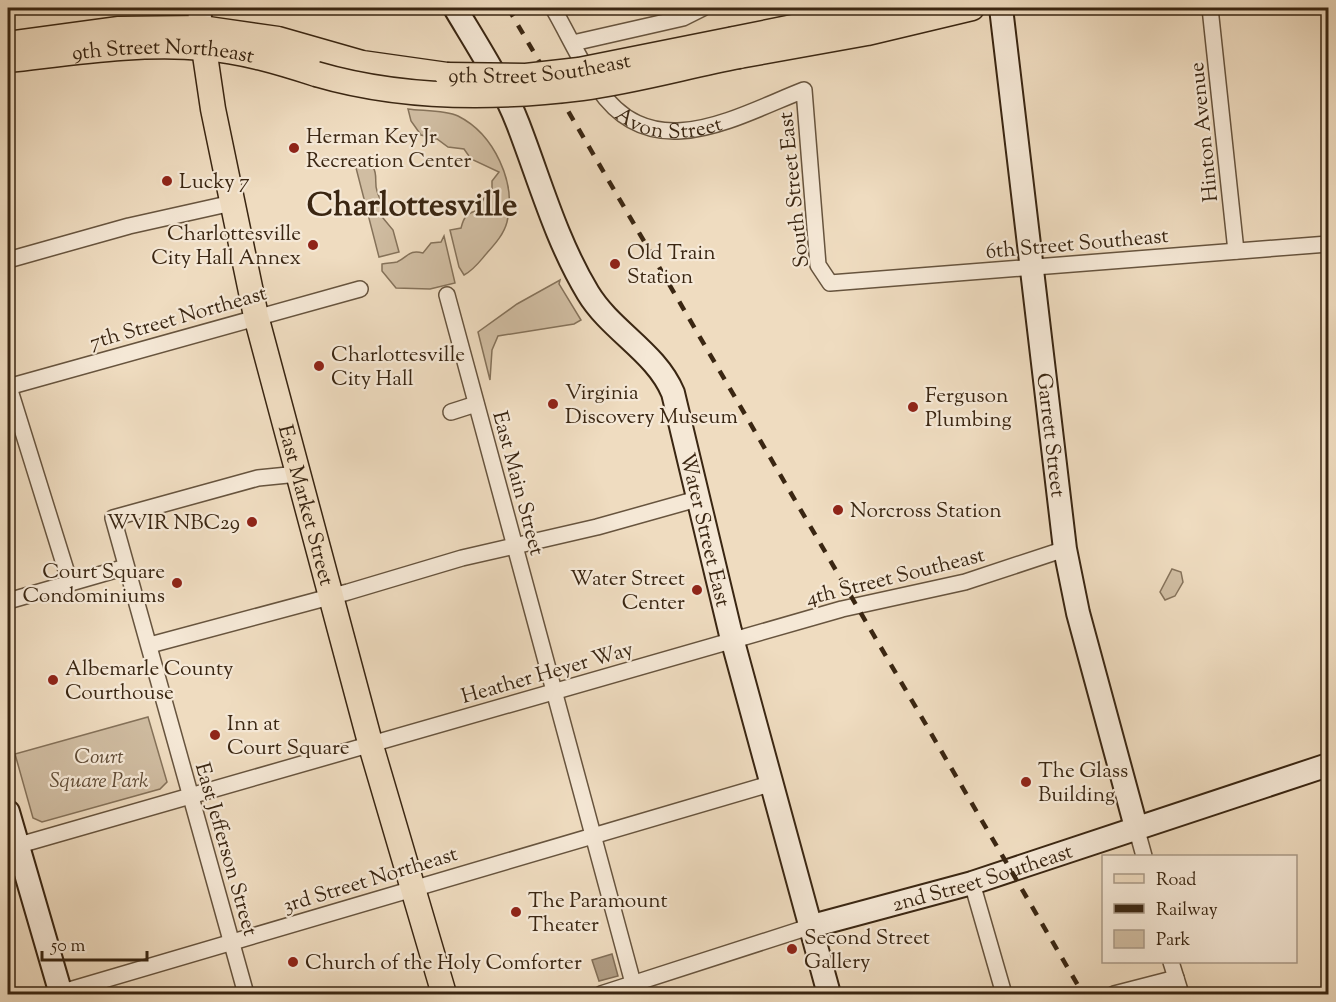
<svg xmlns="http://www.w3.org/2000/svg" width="1336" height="1002" viewBox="0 0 1336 1002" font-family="'Sorts Mill Goudy',serif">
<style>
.green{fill:#d0bda2;stroke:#85725a;stroke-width:1.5}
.water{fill:#b19e85;stroke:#816e57;stroke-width:1.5}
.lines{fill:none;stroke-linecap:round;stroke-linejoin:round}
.street-casing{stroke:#67543e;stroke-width:18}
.secondary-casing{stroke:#3a2612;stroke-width:26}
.primary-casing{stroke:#3a2612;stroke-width:27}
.street{stroke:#f5e8d6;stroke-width:15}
.secondary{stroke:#f5e8d6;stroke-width:22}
.primary{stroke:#efdcc0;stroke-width:24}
.rail{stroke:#3a2612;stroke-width:4.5;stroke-dasharray:10 10;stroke-linecap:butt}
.primary-bridge-casing{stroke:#3a2612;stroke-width:27;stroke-linecap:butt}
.primary-bridge{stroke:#efdcc0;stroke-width:24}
.poi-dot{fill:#8f2418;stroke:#f5e8d6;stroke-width:2}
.labels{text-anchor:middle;stroke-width:4.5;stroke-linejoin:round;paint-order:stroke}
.street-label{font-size:21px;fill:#3a2612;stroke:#f5e8d6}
.poi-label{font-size:21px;fill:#3a2612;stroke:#f5e8d6;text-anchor:start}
.park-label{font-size:21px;font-style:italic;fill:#604c36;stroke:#f5e8d6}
.town-label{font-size:33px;font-weight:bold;fill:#3a2612;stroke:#f5e8d6}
</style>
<rect width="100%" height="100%" fill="#efdcc0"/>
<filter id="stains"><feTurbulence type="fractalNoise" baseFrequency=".00333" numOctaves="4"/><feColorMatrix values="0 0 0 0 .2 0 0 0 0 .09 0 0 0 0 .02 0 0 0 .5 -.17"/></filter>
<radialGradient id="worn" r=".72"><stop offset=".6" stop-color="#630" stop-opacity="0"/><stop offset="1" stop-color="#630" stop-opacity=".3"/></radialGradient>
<g class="green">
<path d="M408,109C422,111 445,110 458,116C494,134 517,183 507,222C504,234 495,244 487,253C480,261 474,270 464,275L459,267L450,230L461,228C464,216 467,213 479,210L484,198L492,194V181L499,172L471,159L464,149L448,147L437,139L421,135L411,121Z"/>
<path d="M355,164L373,167C378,175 374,182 377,191C380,201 385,206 383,218L393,230L399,252L379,257Z"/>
<path d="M444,236L455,283L430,289L396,288L382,271V264C387,263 393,263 397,262C408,257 409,249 423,253L431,243L441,242Z"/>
<polygon points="560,280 559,284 581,320 574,324 498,336 492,350 490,380 478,332 517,304"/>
<polygon points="1172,569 1181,572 1183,582 1175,596 1165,600 1160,592"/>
<polygon points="148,717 167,782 160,789 42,822 33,818 15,754"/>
</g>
<polygon class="water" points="612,954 618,976 599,981 592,960"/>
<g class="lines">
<g class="street-casing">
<g id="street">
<path id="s1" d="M553,8C568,34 581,63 598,88C652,168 735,117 804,90L818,265L830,283L1328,244"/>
<polyline points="1210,8 1236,251"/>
<polyline points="573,43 683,18 703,8"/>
<polyline points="8,260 129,226 232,203"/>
<polyline points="447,295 636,994"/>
<polyline points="8,384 70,583"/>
<polyline points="8,387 360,289"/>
<polyline points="451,412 476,404"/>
<polyline points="8,601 126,567"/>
<polyline points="150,645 348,592 462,558 597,527 697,499"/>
<polyline points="1136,827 1144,856"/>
<polyline points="9,848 842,609 965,582 1065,549"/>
<polyline points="972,883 1004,994"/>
<polyline points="1171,962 1181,994"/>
<polyline points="56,994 773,783"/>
<polyline points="246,994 113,518 258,478 298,474"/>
<polyline points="601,994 812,926"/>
<polyline points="1114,994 1176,978"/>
</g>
</g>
<g class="secondary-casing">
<g id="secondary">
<polyline points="199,8 201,28"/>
<path id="s2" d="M455,8C477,45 502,83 518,124C540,181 556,240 588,293C611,331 656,352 673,393L730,631L829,994"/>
<path id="s3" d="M1001,8L1065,549L1078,613L1136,827"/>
<polyline points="8,812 61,994"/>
<path id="s4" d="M812,926L972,883L1328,765"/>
</g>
</g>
<g class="primary-casing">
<g id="primary">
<path id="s5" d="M201,28L213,109L256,316L371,746L444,994"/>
<polyline points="734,39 887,8"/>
<polyline points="8,44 119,29 201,28 278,39 362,63 447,75"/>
<polyline points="739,56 867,33 972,8"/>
<path id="s6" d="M8,60C72,53 139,42 204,48C242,51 279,62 316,74"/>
</g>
</g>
<use href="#street" class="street"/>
<use href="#secondary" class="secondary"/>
<use href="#primary" class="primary"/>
<polyline class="rail" points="508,8 1083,994"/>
<g class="primary-bridge-casing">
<g id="primary-bridge">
<path d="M316,74C401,99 494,99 582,88C635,81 687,66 739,56"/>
<path id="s7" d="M447,75L526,76L579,70L734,39"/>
</g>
</g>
<use href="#primary-bridge" class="primary-bridge"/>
</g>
<g class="poi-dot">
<circle cx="294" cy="148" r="6"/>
<circle cx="167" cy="181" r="6"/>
<circle cx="313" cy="245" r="6"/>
<circle cx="615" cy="264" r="6"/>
<circle cx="319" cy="366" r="6"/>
<circle cx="553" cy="404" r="6"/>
<circle cx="913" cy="407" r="6"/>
<circle cx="838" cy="510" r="6"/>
<circle cx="252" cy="522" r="6"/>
<circle cx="177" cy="583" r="6"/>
<circle cx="697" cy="590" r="6"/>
<circle cx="53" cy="680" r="6"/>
<circle cx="215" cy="735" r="6"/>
<circle cx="1026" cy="782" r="6"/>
<circle cx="516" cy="912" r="6"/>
<circle cx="792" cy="949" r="6"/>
<circle cx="293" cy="962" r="6"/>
</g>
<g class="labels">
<g class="street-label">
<text dy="7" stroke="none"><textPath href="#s6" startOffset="156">9th Street Northeast</textPath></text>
<text dy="7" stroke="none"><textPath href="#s7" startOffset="93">9th Street Southeast</textPath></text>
<text dy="7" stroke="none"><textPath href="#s1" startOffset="177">Avon Street</textPath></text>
<text transform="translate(1203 132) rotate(-96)" y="7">Hinton Avenue</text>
<text transform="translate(793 190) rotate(-96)" y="7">South Street East</text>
<text transform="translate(1077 243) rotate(-5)" y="7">6th Street Southeast</text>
<text transform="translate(178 317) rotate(-16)" y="7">7th Street Northeast</text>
<text dy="7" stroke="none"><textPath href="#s3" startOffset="430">Garrett Street</textPath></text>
<text transform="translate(519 483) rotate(75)" y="7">East Main Street</text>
<text dy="7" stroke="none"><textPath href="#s5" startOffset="489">East Market Street</textPath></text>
<text dy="7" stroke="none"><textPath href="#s2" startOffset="588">Water Street East</textPath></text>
<text transform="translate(895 576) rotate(-14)" y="7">4th Street Southeast</text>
<text transform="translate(547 672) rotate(-16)" y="7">Heather Heyer Way</text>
<text transform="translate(227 849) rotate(74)" y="7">East Jefferson Street</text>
<text dy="7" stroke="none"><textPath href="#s4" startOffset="177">2nd Street Southeast</textPath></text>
<text transform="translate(370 879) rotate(-17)" y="7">3rd Street Northeast</text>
</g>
<g class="poi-label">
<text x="306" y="143">Herman Key Jr<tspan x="306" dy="24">Recreation Center</tspan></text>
<text x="179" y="188">Lucky 7</text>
<text x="301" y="240" text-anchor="end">Charlottesville<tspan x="301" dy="24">City Hall Annex</tspan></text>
<text x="627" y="259">Old Train<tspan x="627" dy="24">Station</tspan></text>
<text x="331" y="361">Charlottesville<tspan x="331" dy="24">City Hall</tspan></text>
<text x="565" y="399">Virginia<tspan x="565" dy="24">Discovery Museum</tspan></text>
<text x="925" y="402">Ferguson<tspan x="925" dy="24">Plumbing</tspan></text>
<text x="850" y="517">Norcross Station</text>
<text x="240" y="529" text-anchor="end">WVIR NBC29</text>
<text x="165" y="578" text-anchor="end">Court Square<tspan x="165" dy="24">Condominiums</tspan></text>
<text x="685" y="585" text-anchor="end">Water Street<tspan x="685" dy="24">Center</tspan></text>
<text x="65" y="675">Albemarle County<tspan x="65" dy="24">Courthouse</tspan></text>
<text x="227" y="730">Inn at<tspan x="227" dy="24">Court Square</tspan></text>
<text x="1038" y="777">The Glass<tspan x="1038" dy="24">Building</tspan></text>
<text x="528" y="907">The Paramount<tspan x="528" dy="24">Theater</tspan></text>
<text x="804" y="944">Second Street<tspan x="804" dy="24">Gallery</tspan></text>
<text x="305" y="969">Church of the Holy Comforter</text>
</g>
<g class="park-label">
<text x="99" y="763">Court<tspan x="99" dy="24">Square Park</tspan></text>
</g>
<g class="town-label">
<text x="412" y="215">Charlottesville</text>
</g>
</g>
<rect width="1336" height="1002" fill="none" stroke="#efdcc0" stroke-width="30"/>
<rect x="9" y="9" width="1318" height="984" fill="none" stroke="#3a2612" stroke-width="3"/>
<rect x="15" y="15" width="1306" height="972" fill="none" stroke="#3a2612" stroke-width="1.5"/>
<rect x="1102" y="855" width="195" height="108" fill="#f5e8d6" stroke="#aa9a88" stroke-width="1.5"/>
<rect x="1114" y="874" width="30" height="9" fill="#efdcc0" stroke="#aa9a88" stroke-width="1.5"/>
<text x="1156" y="885" font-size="18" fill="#3a2612">Road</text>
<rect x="1114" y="904" width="30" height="9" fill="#3a2612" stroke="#aa9a88" stroke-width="1.5"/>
<text x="1156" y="915" font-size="18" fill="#3a2612">Railway</text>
<rect x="1114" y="930" width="30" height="18" fill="#d0bda2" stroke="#aa9a88" stroke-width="1.5"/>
<text x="1156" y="945" font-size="18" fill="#3a2612">Park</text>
<path d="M42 951v9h105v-9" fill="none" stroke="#3a2612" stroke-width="3"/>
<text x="51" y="951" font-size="18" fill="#3a2612" stroke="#f5e8d6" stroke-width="4.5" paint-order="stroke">50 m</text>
<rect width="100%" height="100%" filter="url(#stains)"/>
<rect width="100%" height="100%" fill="url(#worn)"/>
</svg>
